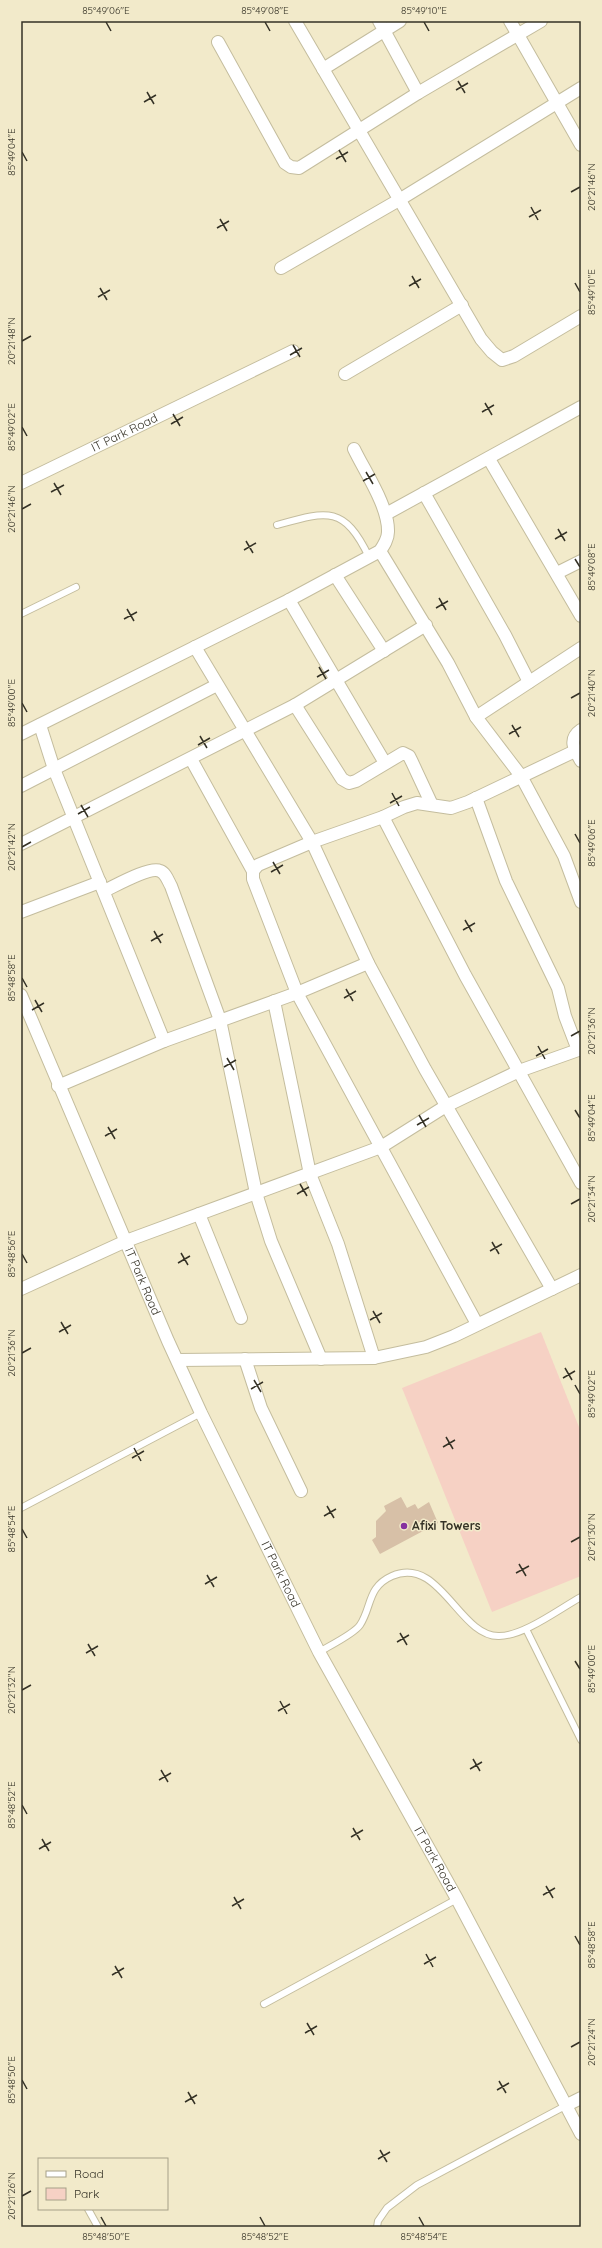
<svg xmlns="http://www.w3.org/2000/svg" width="602" height="2248" viewBox="0 0 602 2248" font-family="Quicksand,sans-serif">
<style>
.green{fill:#f6d1c4}
.building{fill:#d7c0a7}
.lines{fill:none;stroke-linecap:round;stroke-linejoin:round}
.lane-casing{stroke:#c4bd9e;stroke-width:8}
.street-casing{stroke:#c4bd9e;stroke-width:14}
.lane{stroke:#fff;stroke-width:6}
.street{stroke:#fff;stroke-width:12}
.ticks{fill:none;stroke:#353226;stroke-width:1.5}
.poi-dot{fill:#86319f;stroke:#f2eaca;stroke-width:1.5}
.labels{text-anchor:middle;stroke-width:3;stroke-linejoin:round;paint-order:stroke}
.street-label{font-size:12px;fill:#353226;stroke:#f2eaca}
.poi-label{font-size:12px;font-weight:bold;fill:#353226;stroke:#f2eaca;text-anchor:start}
.neatline{fill:none;stroke:#353226;stroke-width:1.5}
.ticks-label{font-size:10px;text-anchor:middle;fill:#353226}
</style>
<rect width="100%" height="100%" fill="#f2eaca"/>
<polygon class="green" points="541,1332 581,1432 581,1576 492,1612 402,1388"/>
<polygon class="building" points="401,1497 407,1508 415,1504 418,1509 429,1502 438,1523 380,1554 372,1540 376,1537 376,1521 386,1511 384,1506"/>
<g class="lines">
<g class="lane-casing">
<g id="lane">
<path d="M277,525C327,511 344,505 369,557"/>
<polyline points="21,614 76,587"/>
<polyline points="21,1508 201,1413"/>
<polyline points="526,1629 581,1740"/>
<path d="M319,1652C329,1646 354,1634 360,1625C372,1607 367,1587 392,1576C440,1555 459,1637 499,1636C524,1636 559,1609 581,1597"/>
<polyline points="264,2004 457,1899"/>
<polyline points="88,2209 98,2227"/>
<polyline points="377,2227 378,2221 387,2208 417,2185 567,2105"/>
</g>
</g>
<g class="street-casing">
<g id="street">
<polyline points="295,21 481,339 492,352 502,360 514,356 581,316"/>
<polyline points="379,21 418,93"/>
<polyline points="510,21 581,145"/>
<polyline points="218,42 285,163 291,167 299,168 418,93 541,21"/>
<polyline points="323,69 400,21"/>
<polyline points="281,268 399,200 581,88"/>
<polyline points="345,374 462,305"/>
<polyline points="489,459 581,616"/>
<path id="s1" d="M21,483L293,351"/>
<polyline points="424,493 505,635 529,682"/>
<polyline points="386,514 581,407"/>
<polyline points="380,551 448,663 476,717 521,776 564,856 581,902"/>
<polyline points="557,573 581,561"/>
<polyline points="335,575 384,651"/>
<polyline points="289,600 385,763"/>
<polyline points="195,647 312,842 368,963 425,1069 552,1289"/>
<polyline points="295,705 342,779 349,783 356,781 403,753 409,756 412,762 432,805"/>
<polyline points="476,717 581,648"/>
<polyline points="40,725 54,769 164,1041"/>
<path d="M581,730C568,739 574,749 581,761"/>
<path d="M21,734L289,600L380,551C384,545 388,539 388,532C389,507 365,472 354,449"/>
<polyline points="191,759 253,871"/>
<polyline points="21,786 217,685"/>
<polyline points="476,798 506,881 558,988 565,1016 578,1050"/>
<polyline points="383,817 465,975 581,1183"/>
<polyline points="21,844 295,705 426,625"/>
<path d="M104,891C115,886 150,866 160,871C166,873 168,881 171,886L220,1020L256,1193L271,1241L321,1359"/>
<polyline points="21,912 100,882"/>
<path id="s2" d="M21,995L168,1341L201,1413L319,1652L457,1899L581,2134"/>
<polyline points="274,1001 310,1174 338,1244 374,1358"/>
<polyline points="58,1086 164,1041 297,993 368,963"/>
<polyline points="199,1214 241,1318"/>
<polyline points="21,1289 126,1241 381,1147 446,1106 519,1071 581,1049"/>
<polyline points="477,1324 297,993 253,879 253,871 258,865 312,842 383,817 404,807 417,803 451,808 468,802 575,751"/>
<polyline points="245,1359 261,1408 301,1491"/>
<polyline points="178,1360 374,1358 426,1347 454,1336 581,1275"/>
<polyline points="567,2105 581,2098"/>
</g>
</g>
<use href="#lane" class="lane"/>
<use href="#street" class="street"/>
</g>
<path class="ticks" d="M106,22L111,31M265,22L270,31M424,22L429,31M458,81L465,93M456,90L468,83M147,92L154,104M144,102L156,95M339,150L346,162M22,152L27,161M336,159L348,152M571,192L580,187M531,207L538,220M529,217L541,210M220,219L227,231M217,228L229,221M412,276L419,288M575,283L580,292M409,286L421,279M100,288L107,300M98,297L110,290M22,341L31,336M293,345L300,357M290,355L302,348M485,403L492,415M482,412L494,405M173,414L180,426M171,424L183,417M22,427L27,436M366,472L373,484M363,481L375,474M54,483L61,495M51,492L64,485M22,509L31,504M558,529L565,541M555,539L567,532M246,541L253,553M244,550L256,543M575,559L580,567M439,598L446,610M436,608L448,601M127,609L134,621M124,619L137,612M319,667L326,679M317,677L329,670M571,698L580,693M22,703L27,712M512,725L519,737M509,734L521,727M200,736L207,748M198,745L210,738M392,793L399,806M390,803L402,796M81,805L88,817M78,814L90,807M575,834L580,843M22,847L31,842M273,862L280,874M271,872L283,865M465,920L472,932M463,930L475,923M154,931L161,943M151,941L163,934M22,978L27,987M346,989L353,1001M344,998L356,991M35,1000L42,1012M32,1010L44,1003M571,1036L580,1031M538,1046L545,1059M536,1056L548,1049M227,1058L234,1070M224,1067L236,1060M575,1110L580,1118M419,1115L426,1127M417,1125L429,1118M108,1127L115,1139M105,1136L117,1129M300,1184L307,1196M297,1194L309,1187M571,1204L580,1199M492,1242L499,1254M490,1251L502,1244M181,1253L188,1265M22,1254L27,1263M178,1263L190,1256M373,1311L380,1323M370,1320L382,1313M61,1322L68,1334M59,1332L71,1325M22,1353L31,1348M565,1368L572,1380M563,1378L575,1371M254,1380L261,1392M575,1385L580,1394M251,1389L263,1382M446,1437L453,1449M443,1447L455,1440M134,1448L141,1461M132,1458L144,1451M327,1506L334,1518M324,1516L336,1509M22,1529L27,1538M571,1542L580,1537M519,1564L526,1576M516,1573L529,1566M207,1575L214,1587M205,1584L217,1577M400,1633L407,1645M397,1642L409,1635M88,1644L95,1656M86,1653L98,1646M575,1661L580,1669M22,1690L31,1685M280,1701L287,1714M278,1711L290,1704M473,1759L480,1771M470,1769L482,1762M161,1770L168,1782M159,1780L171,1773M22,1805L27,1814M353,1828L360,1840M351,1837L363,1830M42,1839L49,1851M39,1849L51,1842M546,1886L553,1898M543,1895L555,1888M234,1897L241,1909M232,1906L244,1899M575,1936L580,1945M426,1954L433,1967M424,1964L436,1957M115,1966L122,1978M112,1975L124,1968M307,2023L314,2035M305,2033L317,2026M571,2047L580,2042M22,2080L27,2089M499,2081L506,2093M497,2090L509,2083M188,2092L195,2104M185,2102L197,2095M380,2150L387,2162M378,2159L390,2152M22,2196L31,2191M101,2217L106,2226M260,2217L265,2226M419,2217L424,2226"/>
<circle class="poi-dot" cx="404" cy="1526" r="4"/>
<g class="labels">
<g class="street-label">
<text dy="4" stroke="none"><textPath href="#s1" startOffset="115">IT Park Road</textPath></text>
<text dy="4" stroke="none"><textPath href="#s2" startOffset="311">IT Park Road</textPath></text>
<text dy="4" stroke="none"><textPath href="#s2" startOffset="635">IT Park Road</textPath></text>
<text dy="4" stroke="none"><textPath href="#s2" startOffset="959">IT Park Road</textPath></text>
</g>
<g class="poi-label">
<text x="412" y="1530">Afixi Towers</text>
</g>
</g>
<rect width="602" height="2248" fill="none" stroke="#f2eaca" stroke-width="44"/>
<rect x="38" y="2158" width="130" height="52" fill="#f2eaca" stroke="#a6a088"/>
<rect x="46" y="2171" width="20" height="6" fill="#ffffff" stroke="#a6a088"/>
<text x="74" y="2178" font-size="12" fill="#353226">Road</text>
<rect x="46" y="2188" width="20" height="12" fill="#f6d1c4" stroke="#a6a088"/>
<text x="74" y="2198" font-size="12" fill="#353226">Park</text>
<rect x="22" y="22" width="558" height="2204" class="neatline"/>
<g class="ticks-label">
<text x="106" y="14">85°49'06"E</text>
<text x="265" y="14">85°49'08"E</text>
<text x="424" y="14">85°49'10"E</text>
<text transform="translate(11 152) rotate(-90)" y="4">85°49'04"E</text>
<text transform="translate(591 187) rotate(-90)" y="4">20°21'46"N</text>
<text transform="translate(591 292) rotate(-90)" y="4">85°49'10"E</text>
<text transform="translate(11 341) rotate(-90)" y="4">20°21'48"N</text>
<text transform="translate(11 427) rotate(-90)" y="4">85°49'02"E</text>
<text transform="translate(11 509) rotate(-90)" y="4">20°21'46"N</text>
<text transform="translate(591 567) rotate(-90)" y="4">85°49'08"E</text>
<text transform="translate(591 693) rotate(-90)" y="4">20°21'40"N</text>
<text transform="translate(11 703) rotate(-90)" y="4">85°49'00"E</text>
<text transform="translate(591 843) rotate(-90)" y="4">85°49'06"E</text>
<text transform="translate(11 847) rotate(-90)" y="4">20°21'42"N</text>
<text transform="translate(11 978) rotate(-90)" y="4">85°48'58"E</text>
<text transform="translate(591 1031) rotate(-90)" y="4">20°21'36"N</text>
<text transform="translate(591 1118) rotate(-90)" y="4">85°49'04"E</text>
<text transform="translate(591 1199) rotate(-90)" y="4">20°21'34"N</text>
<text transform="translate(11 1254) rotate(-90)" y="4">85°48'56"E</text>
<text transform="translate(11 1353) rotate(-90)" y="4">20°21'36"N</text>
<text transform="translate(591 1394) rotate(-90)" y="4">85°49'02"E</text>
<text transform="translate(11 1529) rotate(-90)" y="4">85°48'54"E</text>
<text transform="translate(591 1537) rotate(-90)" y="4">20°21'30"N</text>
<text transform="translate(591 1669) rotate(-90)" y="4">85°49'00"E</text>
<text transform="translate(11 1690) rotate(-90)" y="4">20°21'32"N</text>
<text transform="translate(11 1805) rotate(-90)" y="4">85°48'52"E</text>
<text transform="translate(591 1945) rotate(-90)" y="4">85°48'58"E</text>
<text transform="translate(591 2042) rotate(-90)" y="4">20°21'24"N</text>
<text transform="translate(11 2080) rotate(-90)" y="4">85°48'50"E</text>
<text transform="translate(11 2196) rotate(-90)" y="4">20°21'26"N</text>
<text x="106" y="2240">85°48'50"E</text>
<text x="265" y="2240">85°48'52"E</text>
<text x="424" y="2240">85°48'54"E</text>
</g>
</svg>
